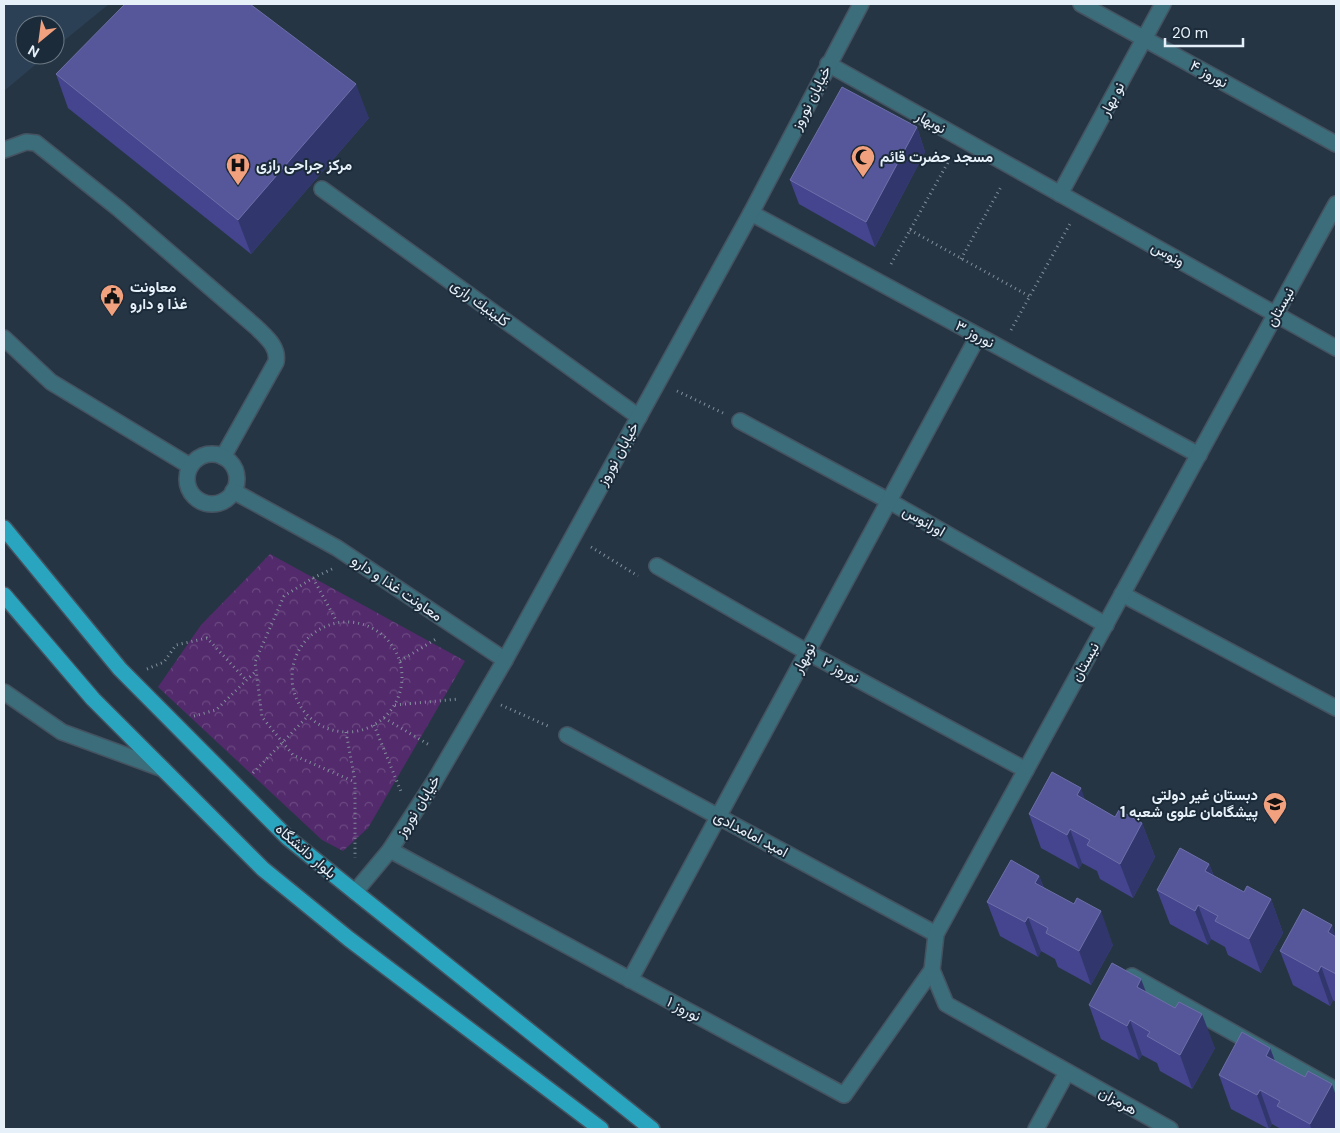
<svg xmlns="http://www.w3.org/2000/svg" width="1340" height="1133" viewBox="0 0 1340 1133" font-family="'DM Sans',Vazirmatn,sans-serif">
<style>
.built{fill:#2b4054}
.forest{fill:url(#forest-crowns)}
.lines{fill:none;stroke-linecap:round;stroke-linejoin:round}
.minor-casing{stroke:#455361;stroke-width:18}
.major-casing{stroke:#455361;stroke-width:18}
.path{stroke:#83909c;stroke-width:3;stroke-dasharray:1 4;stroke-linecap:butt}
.minor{stroke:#3b6d7a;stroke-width:15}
.major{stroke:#2aa5bf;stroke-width:15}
.wall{fill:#45458f}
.shaded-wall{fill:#31376c}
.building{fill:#56579a;stroke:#6d6fa9}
.labels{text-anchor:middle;stroke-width:4;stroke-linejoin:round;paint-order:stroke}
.street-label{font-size:15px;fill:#e6f0f9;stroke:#1c2b39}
.poi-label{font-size:15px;font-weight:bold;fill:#e6f0f9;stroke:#1c2b39;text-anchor:start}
</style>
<defs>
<pattern id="forest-crowns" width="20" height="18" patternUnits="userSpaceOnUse" patternTransform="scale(1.25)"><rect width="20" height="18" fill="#532a6c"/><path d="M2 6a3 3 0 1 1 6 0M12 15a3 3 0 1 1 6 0" fill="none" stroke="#6c4982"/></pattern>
</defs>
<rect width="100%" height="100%" fill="#263544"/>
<polygon class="built" points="4,4 109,4 55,48 55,25 25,25 25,55 47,55 4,91"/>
<polygon class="forest" points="270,554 465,661 368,828 343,851 322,840 158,687 201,625"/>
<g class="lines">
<g class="minor-casing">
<g id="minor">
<polyline points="1081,4 1336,144"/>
<polyline points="828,64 1336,348"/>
<path d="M4,150L26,142L36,143L119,209L256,327C266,337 279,347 276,362L223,457"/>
<polyline points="322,189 639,417"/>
<polyline points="1060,194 1163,4"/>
<polyline points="751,213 1199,455"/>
<polyline points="4,338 51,382 190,466"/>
<polyline points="740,421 889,501 1106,625"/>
<circle cx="212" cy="479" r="25"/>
<polyline points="233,491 337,548 505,660"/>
<polyline points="657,566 807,652 1026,770"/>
<polyline points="1122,594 1336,708"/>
<polyline points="4,692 62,732 163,769"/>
<polyline points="567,735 936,934"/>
<polyline points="390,850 844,1095 932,970"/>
<polyline points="355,892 390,850 434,782 505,660 751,213 861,4"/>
<polyline points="1132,976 1336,1090"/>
<polyline points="630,980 978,336"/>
<polyline points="1036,1129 1067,1072"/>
<polyline points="1170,1129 946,1004 932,970 936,934 1336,204"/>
</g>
</g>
<g class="major-casing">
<g id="major">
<polyline points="4,528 120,669 288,838 355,892 652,1129"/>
<polyline points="4,595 93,699 263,869 349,939 601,1129"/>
</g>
</g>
<g class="path">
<polyline points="910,230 1029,296"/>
<polyline points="961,259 1002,185"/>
<polyline points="891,264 951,157"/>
<polyline points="1011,330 1071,222"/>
<polyline points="677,391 723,413"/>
<polyline points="591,547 638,576"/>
<polyline points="332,569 313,578 284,596 255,662 262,717 293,755 355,782 355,858"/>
<polyline points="313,578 337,622"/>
<circle cx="347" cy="677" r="55"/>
<polyline points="400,661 436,639"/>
<polyline points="147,669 164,662 176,645 207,638 246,680"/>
<polyline points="395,705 459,699"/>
<polyline points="501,705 550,727"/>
<polyline points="194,716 216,710 256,671"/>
<polyline points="384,718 431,746"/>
<polyline points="374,725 402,794"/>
<polyline points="346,732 355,781"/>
<polyline points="253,773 308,716"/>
</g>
<use href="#minor" class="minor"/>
<use href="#major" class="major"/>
</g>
<g class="wall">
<polygon points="56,74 369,118 251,254 68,108"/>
<polygon points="917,127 925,152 875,247 799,204 790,180"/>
<polygon points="1085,800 1115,817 1142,823 1155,857 1133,898 1100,879 1097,871 1082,863 1079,869 1041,848 1029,814"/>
<polygon points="1209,864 1214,876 1244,892 1271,899 1283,933 1261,973 1228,955 1225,947 1211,939 1208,945 1170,924 1157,890"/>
<polygon points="1039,876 1044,888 1113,945 1091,985 1058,967 1055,959 1041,951 1038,957 1000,936 987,902"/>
<polygon points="1336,937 1336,1002 1333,1000 1330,1006 1293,985 1280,951"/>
<polygon points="1146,992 1215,1048 1192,1089 1160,1071 1157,1063 1142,1055 1139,1060 1101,1039 1089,1005"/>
<polygon points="1270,1048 1275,1061 1336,1129 1281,1129 1272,1124 1269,1129 1231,1109 1219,1075"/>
</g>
<g class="shaded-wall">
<polygon points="356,84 369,118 251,254 238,220"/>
<polygon points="917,127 925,152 875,247 866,222"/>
<polygon points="1081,788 1093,822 1077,795"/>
<polygon points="1142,823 1155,857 1133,898 1120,864"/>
<polygon points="1070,829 1082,863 1079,869 1067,835"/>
<polygon points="1209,864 1222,898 1205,871"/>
<polygon points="1039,876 1052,910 1035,883"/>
<polygon points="1271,899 1283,933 1261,973 1249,939"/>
<polygon points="1198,905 1211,939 1208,945 1195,911"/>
<polygon points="1101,911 1113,945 1091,985 1079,951"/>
<polygon points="1028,917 1041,951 1038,957 1025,922"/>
<polygon points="1332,925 1336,937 1328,932"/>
<polygon points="1321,966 1333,1000 1330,1006 1318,972"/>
<polygon points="1141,979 1154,1013 1137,987"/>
<polygon points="1202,1014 1215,1048 1192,1089 1180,1055"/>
<polygon points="1130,1020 1142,1055 1139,1060 1127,1026"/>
<polygon points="1270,1048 1283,1083 1266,1056"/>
<polygon points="1332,1084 1336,1096 1336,1129 1311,1129 1310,1124"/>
<polygon points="1260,1090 1272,1124 1269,1129 1257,1095"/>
</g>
<g class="building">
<polygon points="125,4 250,4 356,84 238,220 56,74"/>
<polygon points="842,87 917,127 866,222 790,180"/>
<polygon points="1052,772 1081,788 1077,795 1115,817 1119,810 1142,823 1120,864 1087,845 1090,840 1070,829 1067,835 1029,814"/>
<polygon points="1180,848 1209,864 1205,871 1244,892 1247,886 1271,899 1249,939 1215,921 1218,916 1198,905 1195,911 1157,890"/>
<polygon points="1011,860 1039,876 1035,883 1074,904 1077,898 1101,911 1079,951 1046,933 1048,928 1028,917 1025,922 987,902"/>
<polygon points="1303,909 1332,925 1328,932 1336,937 1336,974 1321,966 1318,972 1280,951"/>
<polygon points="1112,963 1141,979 1137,987 1175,1008 1179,1002 1202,1014 1180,1055 1147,1036 1150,1032 1130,1020 1127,1026 1089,1005"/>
<polygon points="1242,1032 1270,1048 1266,1056 1305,1077 1308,1071 1332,1084 1310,1124 1277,1106 1280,1101 1260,1090 1257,1095 1219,1075"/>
</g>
<defs>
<g id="mosque-pin" transform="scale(1.25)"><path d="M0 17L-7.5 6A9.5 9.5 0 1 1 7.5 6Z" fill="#f2a17e" stroke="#1c2b39"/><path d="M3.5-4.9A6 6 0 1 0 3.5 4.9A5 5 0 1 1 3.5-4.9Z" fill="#111"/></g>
<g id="hospital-pin" transform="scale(1.25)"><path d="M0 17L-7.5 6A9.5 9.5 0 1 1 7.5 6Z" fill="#f2a17e" stroke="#1c2b39"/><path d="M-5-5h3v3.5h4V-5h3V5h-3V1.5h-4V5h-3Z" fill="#111"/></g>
<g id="civic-pin" transform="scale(1.25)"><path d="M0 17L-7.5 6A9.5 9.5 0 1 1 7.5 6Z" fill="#f2a17e" stroke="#1c2b39"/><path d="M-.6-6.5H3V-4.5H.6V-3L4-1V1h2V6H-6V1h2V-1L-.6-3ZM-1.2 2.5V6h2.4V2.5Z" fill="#111"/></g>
<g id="school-pin" transform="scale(1.25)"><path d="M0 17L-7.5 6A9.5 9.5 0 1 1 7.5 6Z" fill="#f2a17e" stroke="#1c2b39"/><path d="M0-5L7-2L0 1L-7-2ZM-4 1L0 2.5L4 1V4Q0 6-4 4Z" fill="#111"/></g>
</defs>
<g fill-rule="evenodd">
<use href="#mosque-pin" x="863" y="157"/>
<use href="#hospital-pin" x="238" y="165"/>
<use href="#civic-pin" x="112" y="296"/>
<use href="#school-pin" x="1275" y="804"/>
</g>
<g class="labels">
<g class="street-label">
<text transform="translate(1209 74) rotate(29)" y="5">نوروز ۴</text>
<text transform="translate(811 98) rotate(-63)" y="5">خیابان نوروز</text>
<text transform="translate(1112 99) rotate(-62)" y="5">نو بهار</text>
<text transform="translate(931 122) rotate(29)" y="5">نوبهار</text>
<text transform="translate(1168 254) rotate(29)" y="5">ونوس</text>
<text transform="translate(480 303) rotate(36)" y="5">كلينيك رازی</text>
<text transform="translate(1280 307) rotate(-61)" y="5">نیستان</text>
<text transform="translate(975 334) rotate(28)" y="5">نوروز ۳</text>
<text transform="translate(618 454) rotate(-61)" y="5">خیابان نوروز</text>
<text transform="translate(924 521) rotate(30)" y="5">اورانوس</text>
<text transform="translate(397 588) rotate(34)" y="5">معاونت غذا و دارو</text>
<text transform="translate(804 658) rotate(-62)" y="5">نوبهار</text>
<text transform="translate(1085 662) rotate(-61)" y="5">نیستان</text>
<text transform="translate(841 670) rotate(28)" y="5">نوروز ۲</text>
<text transform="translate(418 806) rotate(-58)" y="5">خیابان نوروز</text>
<text transform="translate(751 834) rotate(28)" y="5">امید امامدادی</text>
<text transform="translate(306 851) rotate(41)" y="5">بلوار دانشگاه</text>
<text transform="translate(684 1009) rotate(28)" y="5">نوروز ۱</text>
<text transform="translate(1118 1101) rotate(29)" y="5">هرمزان</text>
</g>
<g class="poi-label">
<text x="880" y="162">مسجد حضرت قائم</text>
<text x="256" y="170">مرکز جراحی رازی</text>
<text x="130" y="292">معاونت<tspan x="130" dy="17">غذا و دارو</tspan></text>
<text x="1258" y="800" text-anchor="end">دبستان غیر دولتی<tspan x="1258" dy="17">پیشگامان علوی شعبه 1</tspan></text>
</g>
</g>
<rect width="1340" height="1133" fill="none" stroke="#e6f0f9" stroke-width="10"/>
<g transform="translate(40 40) rotate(209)"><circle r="24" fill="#1c2b39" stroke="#6d7a86"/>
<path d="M0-4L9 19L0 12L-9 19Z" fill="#f2a17e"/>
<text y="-8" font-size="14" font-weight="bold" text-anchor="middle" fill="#e6f0f9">N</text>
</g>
<path d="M1165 38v8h78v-8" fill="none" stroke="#e6f0f9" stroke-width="2.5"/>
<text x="1172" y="38" font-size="15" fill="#e6f0f9" stroke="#1c2b39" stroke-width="4" paint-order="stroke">20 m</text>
</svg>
